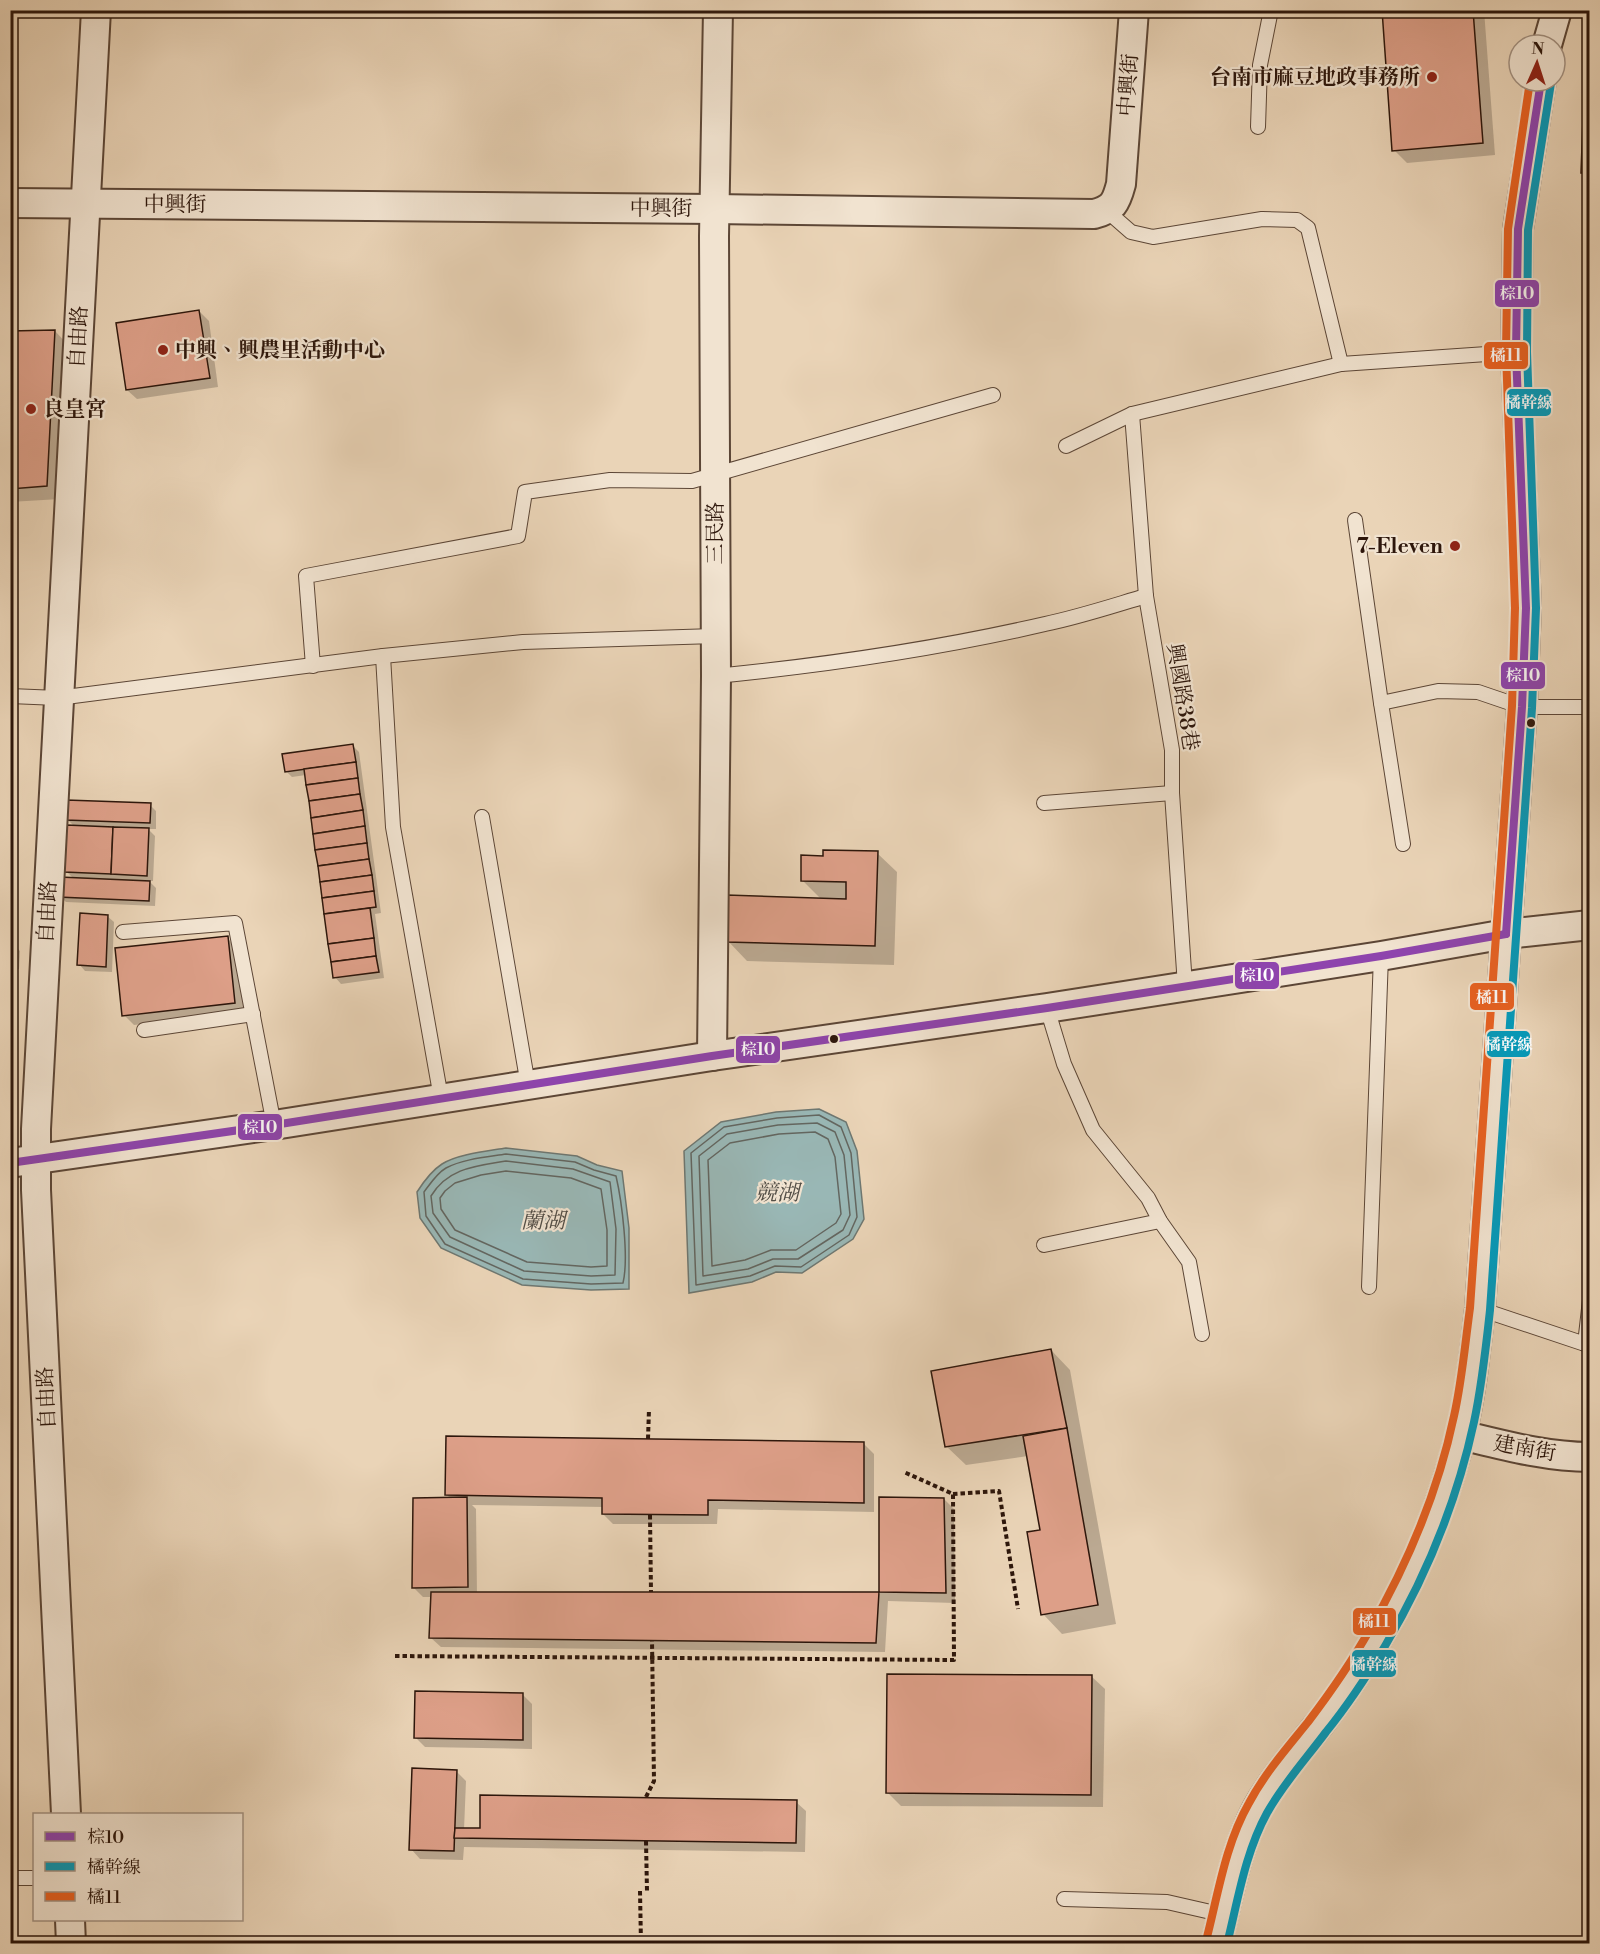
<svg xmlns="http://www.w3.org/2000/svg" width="1600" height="1954" viewBox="0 0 1600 1954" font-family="'Libre Bodoni','Noto Serif TC',serif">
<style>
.water{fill:#99b7b5;stroke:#6e7771;stroke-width:1.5}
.shadow{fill:#0003}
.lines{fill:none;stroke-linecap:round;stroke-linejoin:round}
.shore{stroke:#636660;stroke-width:1.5}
.building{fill:#dd9f88;stroke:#2d160b;stroke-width:1.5}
.lane-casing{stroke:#5c4636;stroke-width:16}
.street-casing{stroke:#5c4636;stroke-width:32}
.path{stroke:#2d160b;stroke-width:4;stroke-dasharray:4.5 3;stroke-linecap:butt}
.lane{stroke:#f1e3d0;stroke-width:14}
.street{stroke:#f1e3d0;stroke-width:28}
.bus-1-casing{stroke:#f1e3d0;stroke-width:12}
.bus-2-casing{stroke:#f1e3d0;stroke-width:12}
.bus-3-casing{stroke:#f1e3d0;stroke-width:12}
.bus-1{stroke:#8e44ad;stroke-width:8}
.bus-2{stroke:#049aba;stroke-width:8}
.bus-3{stroke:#e86121;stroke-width:8}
.poi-dot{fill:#8f2418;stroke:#f1e3d0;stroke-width:2}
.bus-dot{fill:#2d160b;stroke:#f1e3d0;stroke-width:2}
.labels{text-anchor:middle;stroke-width:4.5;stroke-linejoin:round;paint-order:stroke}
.poi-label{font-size:21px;font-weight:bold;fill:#2d160b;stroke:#f1e3d0;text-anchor:end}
.street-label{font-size:21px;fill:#2d160b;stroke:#f1e3d0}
.water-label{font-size:22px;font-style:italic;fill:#534e46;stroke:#f1e3d0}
.line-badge{stroke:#f1e3d0;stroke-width:2}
.badge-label{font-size:16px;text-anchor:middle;font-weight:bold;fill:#fff}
</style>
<rect width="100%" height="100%" fill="#ead4b7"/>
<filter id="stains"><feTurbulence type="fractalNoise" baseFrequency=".00333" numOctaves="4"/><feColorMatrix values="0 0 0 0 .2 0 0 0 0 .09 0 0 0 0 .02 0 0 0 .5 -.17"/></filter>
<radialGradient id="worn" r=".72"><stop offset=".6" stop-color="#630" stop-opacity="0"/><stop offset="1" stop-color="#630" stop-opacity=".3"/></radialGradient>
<g class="water">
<polygon points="819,1109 846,1122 857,1151 864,1219 853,1239 802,1273 776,1272 752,1282 689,1293 684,1151 721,1122 776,1112"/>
<path d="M506,1148L577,1156L597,1165L622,1171L629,1228V1289L591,1290L522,1285L441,1248L420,1218L417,1192C424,1181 431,1171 442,1164C457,1154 488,1151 506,1148Z"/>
</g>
<g class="shadow">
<polygon points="1383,10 1484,10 1495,155 1407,163 1394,150"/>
<polygon points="1590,39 1590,179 1583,172"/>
<polygon points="199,311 209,321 218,387 137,399 127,390"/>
<polygon points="55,331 68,345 60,499 10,502 10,332"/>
<polygon points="353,746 359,752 381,913 375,914 384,978 341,984 335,977 306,775 292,777 286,771"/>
<polygon points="150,805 156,811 156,829 148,829 155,836 153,881 149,881 156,888 155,906 66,902 60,896 74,879 66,871 74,826 67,819"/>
<polygon points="877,853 897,872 894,965 747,961 728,941 822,900 802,880 825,857"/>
<polygon points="107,916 114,922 112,972 85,971 79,964"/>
<polygon points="227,938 237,948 244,1013 134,1025 124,1015"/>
<polygon points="14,945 20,951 19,969 10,971 10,946"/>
<polygon points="1051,1350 1070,1370 1116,1624 1062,1634 1043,1614 1041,1531 1028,1456 966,1465 946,1446"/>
<polygon points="864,1444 874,1454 874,1512 718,1509 717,1524 613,1524 603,1514 603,1507 472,1505 476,1509 477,1594 880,1594 881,1499 944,1499 954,1509 955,1603 888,1601 885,1652 441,1647 431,1638 432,1597 423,1597 413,1587 451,1499 447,1495"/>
<polygon points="1091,1676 1105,1689 1103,1807 901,1806 888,1793"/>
<polygon points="523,1695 532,1704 532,1749 425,1747 415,1737"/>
<polygon points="456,1771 466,1781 464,1830 796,1802 806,1811 805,1852 464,1847 463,1860 420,1859 411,1849"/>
</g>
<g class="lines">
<g class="shore">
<polygon points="819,1115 841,1127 851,1153 857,1217 849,1235 801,1267 775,1266 750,1276 696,1285 691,1153 724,1127 777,1118"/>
<polygon points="817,1123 835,1132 844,1155 850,1215 843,1230 798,1259 773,1259 748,1269 703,1276 699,1156 727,1134 778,1125"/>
<polygon points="815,1132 828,1139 835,1157 841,1214 836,1223 796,1250 771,1250 745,1260 712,1266 708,1160 730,1143 779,1134"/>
<path d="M506,1154L575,1162L594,1170L616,1176C622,1202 629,1258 623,1283L591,1284L523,1279L445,1244L426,1216L424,1192C430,1184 437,1173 446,1168C463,1159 487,1157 506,1154Z"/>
<path d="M506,1161L573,1169L610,1182L616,1229L615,1275L591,1276L524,1271L450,1237L433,1213L431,1196C448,1168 476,1166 506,1161Z"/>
<polygon points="506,1171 571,1178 601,1189 607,1230 607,1266 591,1267 527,1262 455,1230 441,1209 440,1198 445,1191 455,1183 481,1175"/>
</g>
</g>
<g class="building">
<polygon points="1382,10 1473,10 1483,143 1392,151"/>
<polygon points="1586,37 1590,37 1590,173 1581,173"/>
<polygon points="199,310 210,378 126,390 116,323"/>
<polygon points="55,330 47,486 10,489 10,331"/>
<polygon points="353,744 356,762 285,772 282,754"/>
<polygon points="356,762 358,778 306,785 304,769"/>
<polygon points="358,778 360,794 309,801 306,785"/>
<polygon points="360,794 363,810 311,818 309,801"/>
<polygon points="66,800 151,803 150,823 65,820"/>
<polygon points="363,810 365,826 313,834 311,818"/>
<polygon points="66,825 113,827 111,874 64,872"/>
<polygon points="365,826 367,843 315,850 313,834"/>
<polygon points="113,827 149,828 147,876 111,874"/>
<polygon points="367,843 369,859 318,866 315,850"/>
<polygon points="823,850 878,851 875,946 726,942 727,895 846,899 846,882 801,881 801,855 823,856"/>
<polygon points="369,859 372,875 320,882 318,866"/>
<polygon points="372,875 374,891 322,898 320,882"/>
<polygon points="59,877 150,881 149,901 58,897"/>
<polygon points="374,891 376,907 324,914 322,898"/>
<polygon points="370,908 374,938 328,944 324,914"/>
<polygon points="80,913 108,915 106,967 77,965"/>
<polygon points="228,936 235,1003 122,1016 115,948"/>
<polygon points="374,938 376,956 331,962 328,944"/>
<polygon points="376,956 379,972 333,978 331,962"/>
<polygon points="1051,1349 1067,1428 945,1447 931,1371"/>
<polygon points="1067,1428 1098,1605 1041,1615 1027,1532 1040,1530 1023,1436"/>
<polygon points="446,1436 864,1442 864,1503 708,1500 708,1515 602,1514 602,1498 445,1495"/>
<polygon points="467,1497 468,1587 412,1588 413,1498"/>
<polygon points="879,1497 944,1498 946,1593 879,1592"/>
<polygon points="431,1592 879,1592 876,1643 429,1638"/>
<polygon points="887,1674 1092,1675 1091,1795 886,1793"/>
<polygon points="415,1691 523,1693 523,1740 414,1738"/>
<polygon points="412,1768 457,1770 454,1851 409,1850"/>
<polygon points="480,1795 797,1800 796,1843 454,1838 455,1828 480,1828"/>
</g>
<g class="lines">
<g class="lane-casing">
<g id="lane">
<polyline points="1258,127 1260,65 1271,10"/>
<polyline points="1107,211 1131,232 1153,237 1262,219 1297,220 1308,228 1341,364"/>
<polyline points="1132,414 1146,596 1172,750 1172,793 1185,986"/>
<polyline points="1066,446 1132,414 1341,364 1516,352"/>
<polyline points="1355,520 1381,703"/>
<polyline points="383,656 393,827 441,1098"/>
<polyline points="313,666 306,576 518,536 525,492 610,480 692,481 993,395"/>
<path d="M716,676C826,665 937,649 1045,624C1079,617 1112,606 1146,596"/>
<polyline points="10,696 58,698 383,656 523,642 715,636"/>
<polyline points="1044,803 1172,793"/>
<polyline points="482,817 528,1085"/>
<polyline points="1403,844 1381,703 1438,691 1478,692 1522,707 1590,707"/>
<polyline points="123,932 235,923 274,1125"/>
<polyline points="1047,1008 1064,1064 1093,1130 1148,1198 1160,1221 1189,1262 1202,1334"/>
<polyline points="144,1030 253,1014"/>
<polyline points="1044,1245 1160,1221"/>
<polyline points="1369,1287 1381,956"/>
<polyline points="1480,1309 1585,1344 1590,1344"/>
<polyline points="1585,1344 1590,1300"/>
<polyline points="10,1878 34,1878"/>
<polyline points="1064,1899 1167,1902 1224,1915"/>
</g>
</g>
<g class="street-casing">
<g id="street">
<polyline points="1547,45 1557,10"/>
<path d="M10,203L715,209L1094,214C1113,209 1116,203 1121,184L1134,10"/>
<polyline points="712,1056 716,676 714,236 718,10"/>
<polyline points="10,1163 274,1125 712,1056 1047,1008 1381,956 1506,934 1590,925"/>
<path d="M1461,1435C1503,1445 1546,1457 1590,1457"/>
<polyline points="66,1814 36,1190 36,1129 96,10"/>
<polyline points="70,1920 71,1944"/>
<path d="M1216,1944C1228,1899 1235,1850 1257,1809C1275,1776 1301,1748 1324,1718C1343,1693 1361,1666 1377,1639C1414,1576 1443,1505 1461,1434C1471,1393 1475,1351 1480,1309L1522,707L1526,608L1516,352L1518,229L1541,81"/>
</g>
</g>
<g class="path">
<polyline points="648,1439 649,1409"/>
<polyline points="953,1494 999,1491 1018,1609"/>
<polyline points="650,1515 651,1592"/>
<polyline points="395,1656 954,1660 953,1494 904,1472"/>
<polyline points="646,1797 654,1781 652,1640"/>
<polyline points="646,1841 647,1891"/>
<polyline points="640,1891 641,1944"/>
</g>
<use href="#lane" class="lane"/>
<use href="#street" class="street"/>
<g class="bus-1-casing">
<g id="bus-1">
<polyline points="1506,934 1522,707 1526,608 1516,352 1518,229 1541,81"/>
<polyline points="10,1163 274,1125 712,1056 1047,1008 1381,956 1506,934"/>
</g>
</g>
<g class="bus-2-casing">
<path id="bus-2" d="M1227,1944C1238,1900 1245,1853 1267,1813C1283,1784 1306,1759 1326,1732C1348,1705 1367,1676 1385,1646C1426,1577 1457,1501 1474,1422C1482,1385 1486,1347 1490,1310L1532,708L1536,608L1527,352L1528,230L1551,83"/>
</g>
<g class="bus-3-casing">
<path id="bus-3" d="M1206,1941C1218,1895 1225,1845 1249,1803C1265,1773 1287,1748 1308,1722C1330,1693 1351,1663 1369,1631C1407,1565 1438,1492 1454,1416C1462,1381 1465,1344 1470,1308L1512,706L1515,608L1506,352L1508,229L1530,81"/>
</g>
<use href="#bus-1" class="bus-1"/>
<use href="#bus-2" class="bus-2"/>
<use href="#bus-3" class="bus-3"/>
</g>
<g class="poi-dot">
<circle cx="1432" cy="77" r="6"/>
<circle cx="163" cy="350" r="6"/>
<circle cx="31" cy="409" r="6"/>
<circle cx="1455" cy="546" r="6"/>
</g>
<g class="bus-dot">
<circle cx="1531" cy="723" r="5"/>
<circle cx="834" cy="1039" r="5"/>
</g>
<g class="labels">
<g class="poi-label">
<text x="1420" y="84">台南市麻豆地政事務所</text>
<text x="175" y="357" text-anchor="start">中興、興農里活動中心</text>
<text x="43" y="416" text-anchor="start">良皇宮</text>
<text x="1443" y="553">7-Eleven</text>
</g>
<g class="street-label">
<text transform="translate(1128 85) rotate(-86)" y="7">中興街</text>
<text x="175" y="211">中興街</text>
<text x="661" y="215">中興街</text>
<text transform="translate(78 337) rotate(-87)" y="7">自由路</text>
<text transform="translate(715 533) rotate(-90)" y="7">三民路</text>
<text transform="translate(1183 697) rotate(81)" y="7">興國路38巷</text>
<text transform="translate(47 912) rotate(-87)" y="7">自由路</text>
<text transform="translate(46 1398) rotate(-93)" y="7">自由路</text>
<text transform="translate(1525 1448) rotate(10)" y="7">建南街</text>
</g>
<g class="water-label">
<text x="777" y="1200">競湖</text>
<text x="543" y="1228">蘭湖</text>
</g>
</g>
<g class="line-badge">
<rect x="1494" y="279" width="46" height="29" rx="6" fill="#8e44ad"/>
<rect x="1483" y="341" width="46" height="29" rx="6" fill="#e86121"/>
<rect x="1506" y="388" width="46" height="29" rx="6" fill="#049aba"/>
<rect x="1500" y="661" width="46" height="29" rx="6" fill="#8e44ad"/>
<rect x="1234" y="961" width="46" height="29" rx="6" fill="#8e44ad"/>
<rect x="1469" y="982" width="46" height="29" rx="6" fill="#e86121"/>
<rect x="1486" y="1030" width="45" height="28" rx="6" fill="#049aba"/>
<rect x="735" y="1035" width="46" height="29" rx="6" fill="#8e44ad"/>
<rect x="237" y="1113" width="46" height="28" rx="6" fill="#8e44ad"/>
<rect x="1352" y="1607" width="45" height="29" rx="6" fill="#e86121"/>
<rect x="1351" y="1649" width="46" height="29" rx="6" fill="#049aba"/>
</g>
<g class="badge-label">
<text x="1517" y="299">棕10</text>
<text x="1506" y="361">橘11</text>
<text x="1529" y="408">橘幹線</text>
<text x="1523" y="681">棕10</text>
<text x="1257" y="981">棕10</text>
<text x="1492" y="1003">橘11</text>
<text x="1509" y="1050">橘幹線</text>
<text x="758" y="1055">棕10</text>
<text x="260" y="1133">棕10</text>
<text x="1374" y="1627">橘11</text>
<text x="1374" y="1670">橘幹線</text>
</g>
<rect width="1600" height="1954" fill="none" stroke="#ead4b7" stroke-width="36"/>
<rect x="12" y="12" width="1576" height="1930" fill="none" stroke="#2d160b" stroke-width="3"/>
<rect x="18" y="18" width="1564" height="1918" fill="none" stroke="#2d160b" stroke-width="1.5"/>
<rect x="33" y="1813" width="210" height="108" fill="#f1e3d0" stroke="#a39181" stroke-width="1.5"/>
<rect x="45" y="1832" width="30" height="9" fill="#8e44ad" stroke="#a39181" stroke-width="1.5"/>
<text x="87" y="1843" font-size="18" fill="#2d160b">棕10</text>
<rect x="45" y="1862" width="30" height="9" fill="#049aba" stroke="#a39181" stroke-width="1.5"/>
<text x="87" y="1873" font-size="18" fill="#2d160b">橘幹線</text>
<rect x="45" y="1892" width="30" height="9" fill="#e86121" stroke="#a39181" stroke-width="1.5"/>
<text x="87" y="1903" font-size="18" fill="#2d160b">橘11</text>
<g transform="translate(1537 63) rotate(3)"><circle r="28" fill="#f1e3d0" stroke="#a39181" stroke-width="1.5"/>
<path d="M0-4.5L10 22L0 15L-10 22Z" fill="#8f2418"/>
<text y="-9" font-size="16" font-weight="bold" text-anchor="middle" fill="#2d160b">N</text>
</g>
<rect width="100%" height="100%" filter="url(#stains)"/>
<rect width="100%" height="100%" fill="url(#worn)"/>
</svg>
